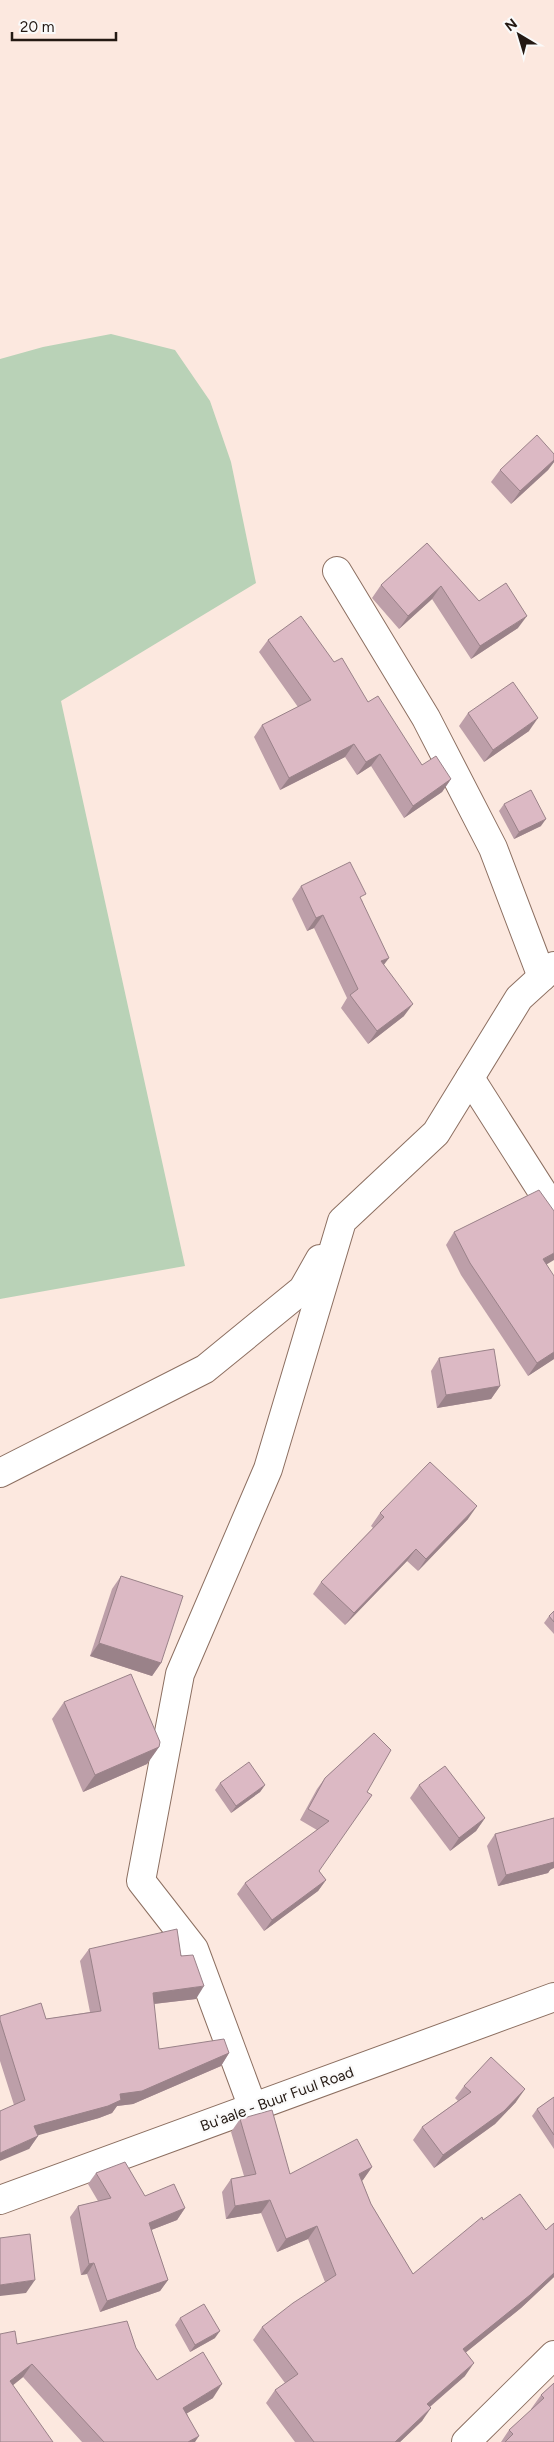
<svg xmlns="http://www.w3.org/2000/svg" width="554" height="2442" viewBox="0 0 554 2442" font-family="Figtree,sans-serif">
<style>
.green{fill:#b9d2b7}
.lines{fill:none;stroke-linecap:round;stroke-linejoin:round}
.minor-casing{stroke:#8c6f61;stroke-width:30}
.tertiary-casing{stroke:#8c6f61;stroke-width:30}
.minor{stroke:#fff;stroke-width:28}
.tertiary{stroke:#fff;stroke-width:28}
.wall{fill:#bd9fa9}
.shaded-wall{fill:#9a8289}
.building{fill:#dcb9c4;stroke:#9a8289}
.labels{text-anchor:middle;stroke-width:4.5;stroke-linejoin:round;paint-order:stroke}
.street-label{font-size:15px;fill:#241913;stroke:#fafafa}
</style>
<rect width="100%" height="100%" fill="#fce8df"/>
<polygon class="green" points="111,334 175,350 210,401 231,462 256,583 61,701 185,1266 0,1299 0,359 43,347"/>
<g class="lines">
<g class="minor-casing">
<g id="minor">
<polyline points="337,571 426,718 493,848 542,977"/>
<polyline points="470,1078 554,1210"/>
<polyline points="0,1473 205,1369 303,1289 320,1259"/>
<polyline points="253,2108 194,1949 141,1881 180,1674 268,1469 342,1221 436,1133 519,998 554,966"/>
<polyline points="466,2442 554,2355"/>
</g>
</g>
<g class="tertiary-casing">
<polyline id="tertiary" points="0,2200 554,1997"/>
</g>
<use href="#minor" class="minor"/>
<use href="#tertiary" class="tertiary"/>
</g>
<g class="wall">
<polygon points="554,454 554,462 548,470 511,504 491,482 500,470"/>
<polygon points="427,543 479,601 518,628 471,659 432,599 399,629 372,598 381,585"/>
<polygon points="268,640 334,662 422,765 451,779 442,792 404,818 371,766 357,775 345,757 280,790 254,737 262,725 298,707 259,652"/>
<polygon points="468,713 529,731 484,762 459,726"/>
<polygon points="504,804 541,826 514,839 499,811"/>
<polygon points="301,886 362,900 384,965 404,1016 368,1044 341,1008 347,998 314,928 307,931 292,899"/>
<polygon points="454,1232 547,1265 554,1359 528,1376 461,1275 446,1245"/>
<polygon points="439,1358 500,1386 491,1399 437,1408 431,1371"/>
<polygon points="380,1513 468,1519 418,1571 407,1561 345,1625 313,1594 321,1582 373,1528 371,1526"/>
<polygon points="121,1576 161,1663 152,1676 90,1656 112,1589"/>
<polygon points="554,1611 554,1634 544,1623 549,1616"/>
<polygon points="64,1702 159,1747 147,1764 83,1792 52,1719"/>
<polygon points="374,1733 319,1871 326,1880 318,1891 264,1931 237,1894 245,1883 317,1830 300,1820 317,1789 325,1778"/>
<polygon points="220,1783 265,1785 260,1792 231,1813 215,1790"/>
<polygon points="419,1785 485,1818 476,1831 450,1851 410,1798"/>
<polygon points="495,1834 550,1870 548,1873 498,1886 487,1846"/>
<polygon points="89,1949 181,1956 196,1999 154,2004 159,2049 229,2053 221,2066 133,2104 117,2106 112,2113 99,2118 37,2135 38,2136 29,2149 14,2105 0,2061 0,2016 46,2019 90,2012 80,1961"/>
<polygon points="464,2086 516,2102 495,2124 434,2168 413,2140 422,2127 458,2101 455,2098"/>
<polygon points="554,2097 554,2149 532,2116 537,2109"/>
<polygon points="240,2119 290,2174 372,2167 362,2181 371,2204 413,2274 483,2220 546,2230 554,2223 554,2277 521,2308 465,2353 465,2376 430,2407 422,2421 400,2442 295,2442 266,2403 275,2390 285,2383 253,2340 262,2327 325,2282 308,2239 277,2252 261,2213 226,2219 222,2192 231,2179 244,2176 231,2132"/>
<polygon points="96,2173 145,2196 185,2208 177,2220 151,2230 168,2280 160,2291 100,2312 87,2274 81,2275 70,2217 78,2206 98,2201 88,2184"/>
<polygon points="180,2318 215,2338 190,2352 175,2325"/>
<polygon points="17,2344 136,2348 157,2380 213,2398 187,2413 195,2442 82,2442 23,2377 13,2385 0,2442"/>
<polygon points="554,2383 554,2442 501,2442 509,2430 532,2410 531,2409 541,2395"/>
</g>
<g class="shaded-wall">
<polygon points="554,460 554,462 548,470 511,504 520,491"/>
<polygon points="441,586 432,599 399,629 408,616"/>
<polygon points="527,616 518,628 471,659 480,646"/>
<polygon points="538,718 529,731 484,762 493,750"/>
<polygon points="354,744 345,757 280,790 289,778"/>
<polygon points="380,754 371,766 357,775 366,762"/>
<polygon points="451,779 442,792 404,818 413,806"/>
<polygon points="546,819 541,826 514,839 519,832"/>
<polygon points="323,915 314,928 307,931 316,918"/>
<polygon points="389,958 380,970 381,961"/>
<polygon points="413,1004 404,1016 368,1044 377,1031"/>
<polygon points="554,1253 554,1260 534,1272 543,1259"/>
<polygon points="554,1352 554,1359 528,1376 537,1363"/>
<polygon points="500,1386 491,1399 437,1408 446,1395"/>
<polygon points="477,1506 468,1519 418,1571 426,1559"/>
<polygon points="416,1549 407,1561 345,1625 354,1613"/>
<polygon points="99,1643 161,1663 152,1676 90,1656"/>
<polygon points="159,1747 147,1764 83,1792 95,1775"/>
<polygon points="265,1785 260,1792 231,1813 236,1806"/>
<polygon points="485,1818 476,1831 450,1851 459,1838"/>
<polygon points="554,1861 554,1868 550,1870 548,1873 498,1886 506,1875"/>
<polygon points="326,1880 318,1891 264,1931 272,1920"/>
<polygon points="204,1986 196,1999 144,2005 153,1993"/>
<polygon points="229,2053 221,2066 133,2104 117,2106 112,2113 99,2118 25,2139 34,2126"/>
<polygon points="525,2089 516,2102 495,2124 434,2168 443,2155"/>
<polygon points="38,2136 29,2149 0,2161 0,2153"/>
<polygon points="372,2167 363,2180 350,2187 359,2174"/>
<polygon points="270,2200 261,2213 226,2219 235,2206"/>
<polygon points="185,2208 177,2220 141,2234 149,2223"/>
<polygon points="317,2226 308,2239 277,2252 286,2239"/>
<polygon points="94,2263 87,2274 81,2275 89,2264"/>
<polygon points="554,2273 554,2277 521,2308 454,2362 463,2349"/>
<polygon points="35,2280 26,2293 0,2296 0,2285"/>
<polygon points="168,2280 160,2291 100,2312 107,2301"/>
<polygon points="220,2331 215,2338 190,2352 195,2345"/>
<polygon points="474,2363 465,2376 418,2417 427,2404"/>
<polygon points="32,2364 23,2377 1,2395 10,2381"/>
<polygon points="222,2384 213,2398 174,2421 183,2408"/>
<polygon points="431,2408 422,2421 400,2442 395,2442"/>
<polygon points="199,2436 195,2442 188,2442"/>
</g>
<g class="building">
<polygon points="537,435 554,454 554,460 520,491 500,470"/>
<polygon points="427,543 479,601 506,583 527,616 480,646 441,586 408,616 381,585"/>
<polygon points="301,616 334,662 342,658 368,702 378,696 422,765 436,756 451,779 413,806 380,754 366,762 354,744 289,778 262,725 311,700 268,640"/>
<polygon points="513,682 538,718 493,750 468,713"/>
<polygon points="531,790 546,819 519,832 504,804"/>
<polygon points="350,862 366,894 360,897 389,958 381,961 413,1004 377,1031 350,995 358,989 323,915 316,918 301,886"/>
<polygon points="539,1190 554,1211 554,1253 543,1259 554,1276 554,1352 537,1363 470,1263 454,1232"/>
<polygon points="494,1349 500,1386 446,1395 439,1358"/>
<polygon points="430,1462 477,1506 426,1559 416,1549 354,1613 321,1582 384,1517 380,1513"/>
<polygon points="121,1576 183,1596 161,1663 99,1643"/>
<polygon points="554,1611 554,1622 549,1616"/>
<polygon points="131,1674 160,1742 159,1747 95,1775 64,1702"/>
<polygon points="374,1733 391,1750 367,1792 372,1795 319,1871 326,1880 272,1920 245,1883 329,1821 308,1809 325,1778"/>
<polygon points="249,1762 265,1785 236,1806 220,1783"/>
<polygon points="445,1766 485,1818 459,1838 419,1785"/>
<polygon points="554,1818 554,1862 506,1875 495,1834"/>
<polygon points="177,1929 181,1956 193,1955 204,1986 153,1993 159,2049 224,2039 229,2053 142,2091 120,2094 121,2100 108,2106 34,2126 38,2136 0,2153 0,2111 25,2100 0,2020 0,2016 41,2003 46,2019 101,2011 89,1949"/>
<polygon points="491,2057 525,2089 504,2111 443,2155 422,2127 471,2092 464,2086"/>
<polygon points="554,2097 554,2135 537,2109"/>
<polygon points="272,2110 290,2174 357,2139 372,2167 359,2174 371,2204 413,2274 482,2217 483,2220 520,2194 546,2230 554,2223 554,2273 530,2295 463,2349 474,2363 427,2404 431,2408 395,2442 314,2442 275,2390 298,2374 262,2327 293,2303 336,2275 317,2226 286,2239 270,2200 235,2206 231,2179 256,2174 240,2119"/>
<polygon points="125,2162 145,2196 174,2184 185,2208 149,2223 168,2280 107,2301 94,2263 89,2264 78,2206 111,2198 96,2173"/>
<polygon points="30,2234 35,2280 0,2285 0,2238"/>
<polygon points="204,2304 220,2331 195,2345 180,2318"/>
<polygon points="127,2321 136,2348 157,2380 203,2352 222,2384 183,2408 199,2436 188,2442 104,2442 32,2364 10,2381 53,2442 0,2442 0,2334 15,2331 17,2344"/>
<polygon points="554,2383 554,2442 505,2442 513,2434 509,2430 544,2398 541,2395"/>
</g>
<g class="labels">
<g class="street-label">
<text transform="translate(277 2099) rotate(-20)" y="5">Bu'aale - Buur Fuul Road</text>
</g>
</g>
<g transform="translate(519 35) rotate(322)" stroke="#fafafa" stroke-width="4" paint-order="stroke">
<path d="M0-4L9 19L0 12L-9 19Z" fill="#241913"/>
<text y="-8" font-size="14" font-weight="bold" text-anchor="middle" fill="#241913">N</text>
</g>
<path d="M12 32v8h104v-8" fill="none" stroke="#241913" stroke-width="2.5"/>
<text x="20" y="32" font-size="15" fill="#241913" stroke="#fafafa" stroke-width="4" paint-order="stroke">20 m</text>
</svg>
